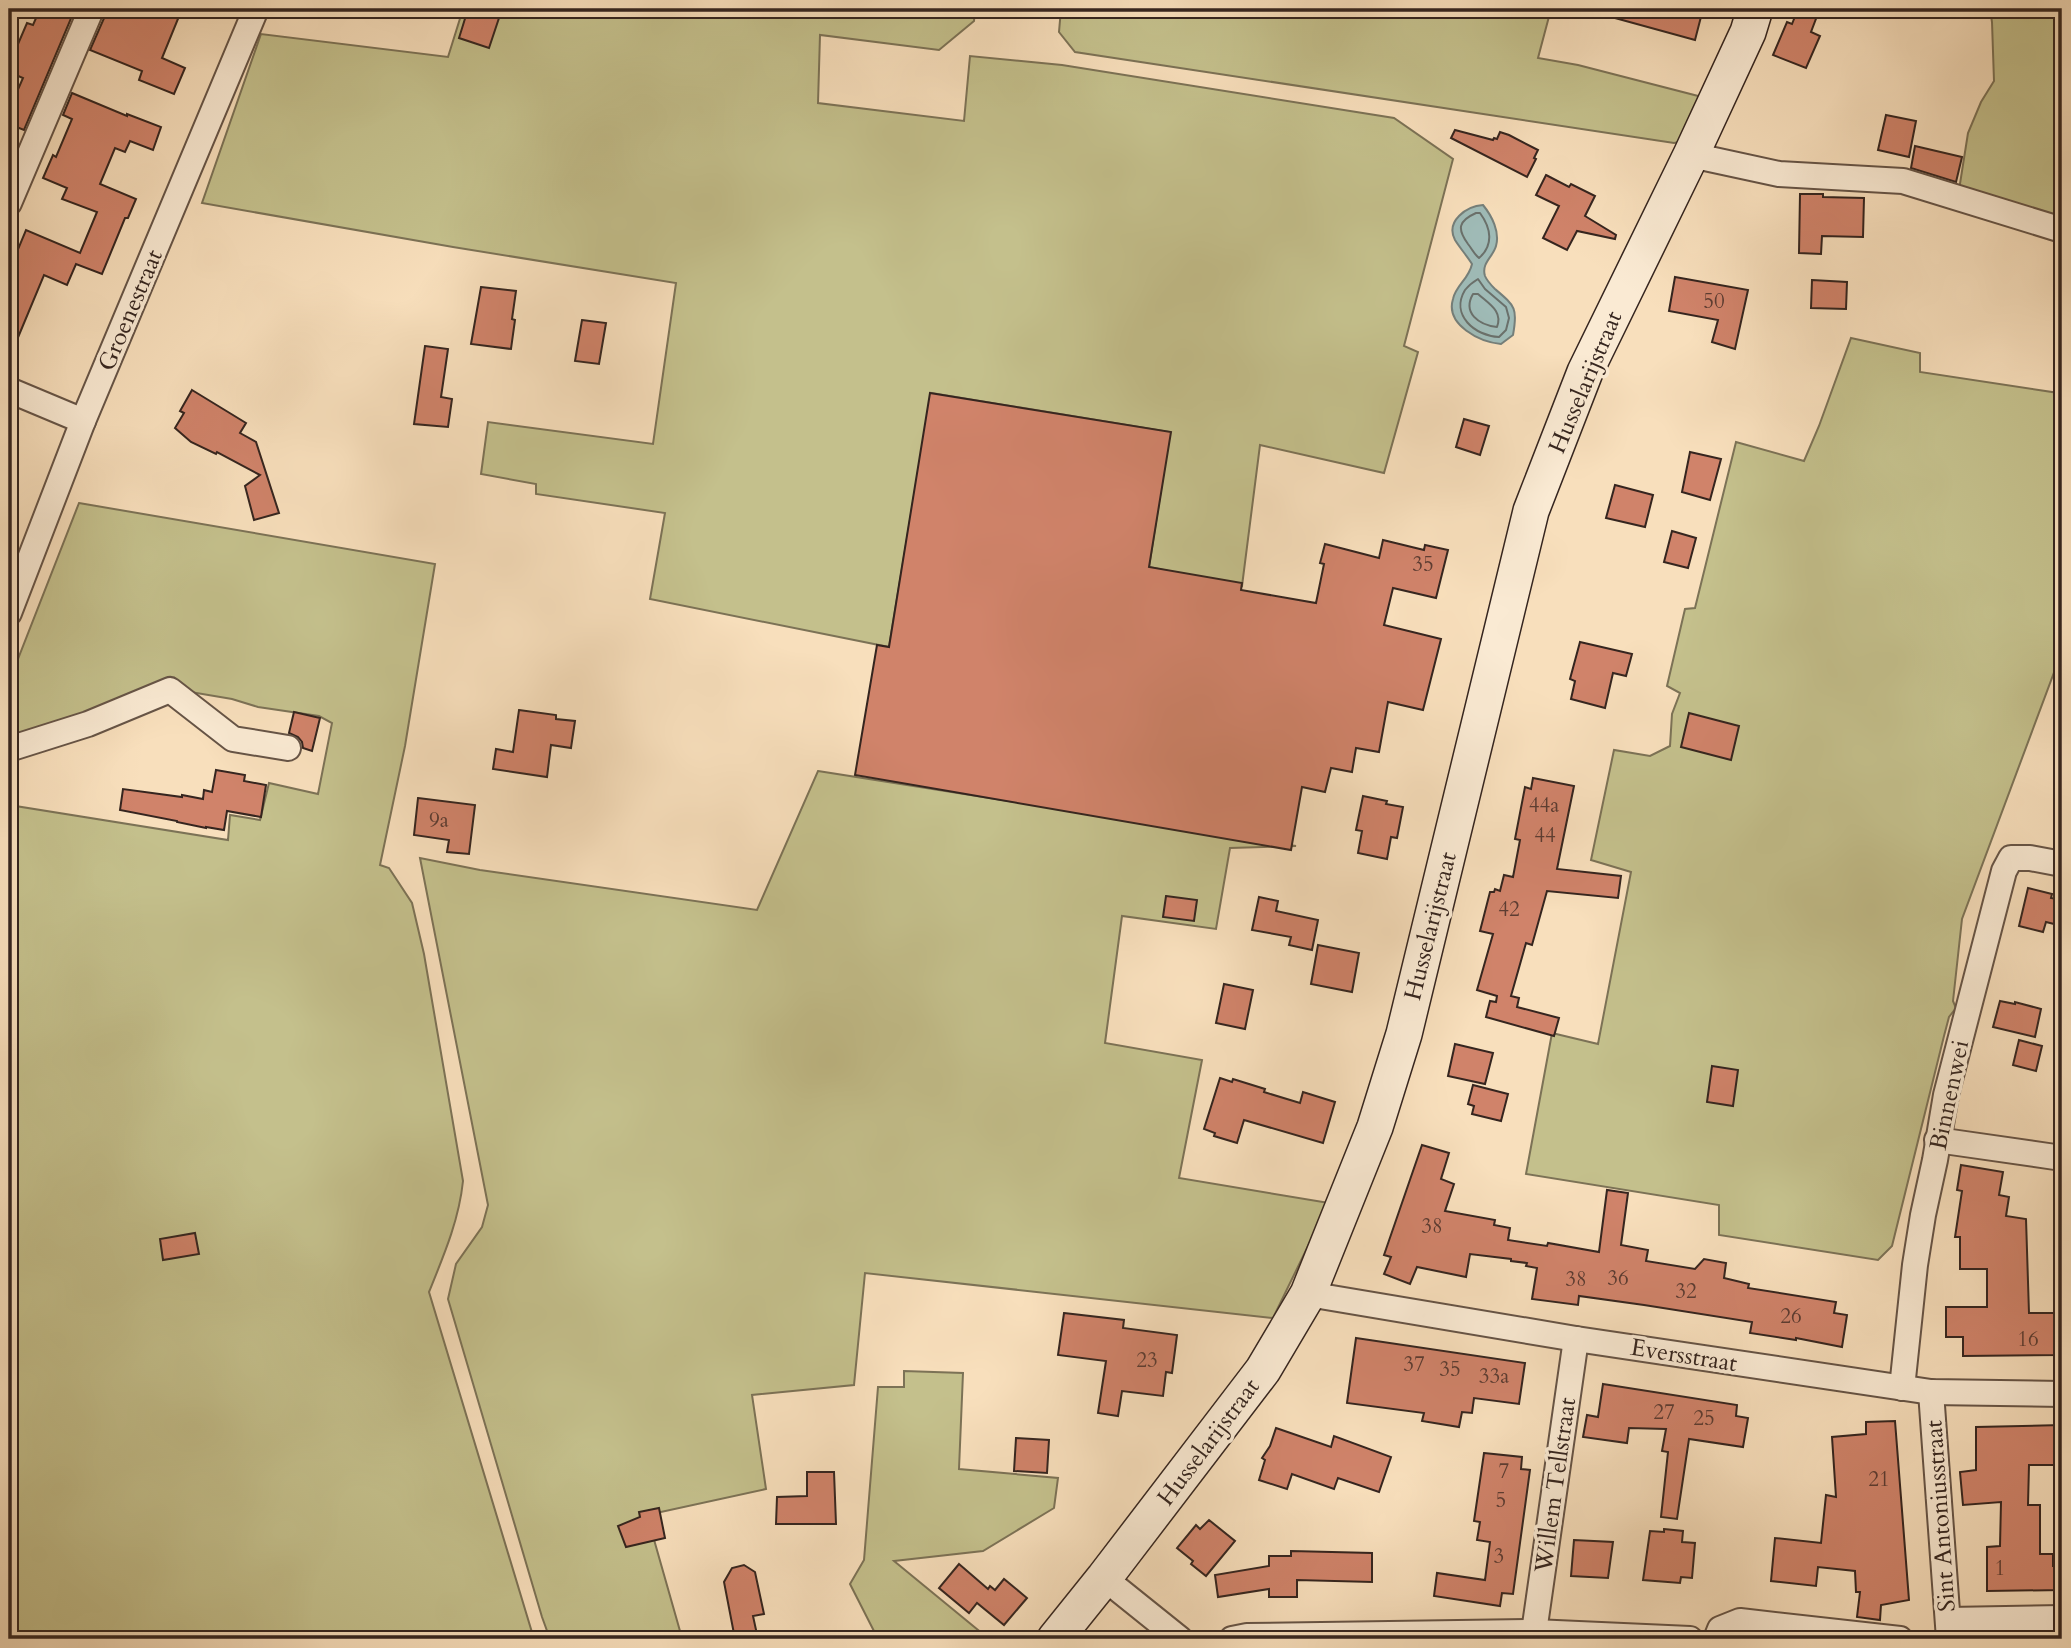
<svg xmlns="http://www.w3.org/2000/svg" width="2071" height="1648" viewBox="0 0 2071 1648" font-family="Cardo,serif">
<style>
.green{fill:#c4c08c;stroke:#7c7256;stroke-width:2}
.water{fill:#9fbbb7;stroke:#757f7a;stroke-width:2}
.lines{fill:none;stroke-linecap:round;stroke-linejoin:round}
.shore{stroke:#6a706b;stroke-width:2}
.building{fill:#d0836a;stroke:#35251f;stroke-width:2}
.street-casing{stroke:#665446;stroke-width:28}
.secondary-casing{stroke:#35251f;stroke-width:38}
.street{stroke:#faead3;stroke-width:24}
.secondary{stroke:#faead3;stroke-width:35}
.labels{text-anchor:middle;stroke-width:7;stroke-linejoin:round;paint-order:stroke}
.number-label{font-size:21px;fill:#5c3c32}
.street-label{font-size:24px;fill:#35251f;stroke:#faead3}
</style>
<rect width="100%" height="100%" fill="#f8dfbc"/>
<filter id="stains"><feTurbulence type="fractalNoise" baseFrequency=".00286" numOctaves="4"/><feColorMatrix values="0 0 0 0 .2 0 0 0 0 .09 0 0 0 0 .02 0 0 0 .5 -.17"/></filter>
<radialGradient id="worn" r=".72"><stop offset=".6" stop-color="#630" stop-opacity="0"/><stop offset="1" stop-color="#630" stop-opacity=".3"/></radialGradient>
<g class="green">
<polygon points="463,9 481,9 502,15 505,9 975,9 974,21 939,50 820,35 818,103 964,121 970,56 1062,65 1394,118 1453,159 1404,346 1418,352 1384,473 1260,445 1242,586 1149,567 1170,432 931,393 889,647 650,599 665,513 536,494 536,484 481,474 488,422 653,444 676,283 453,247 202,203 261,34 448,57"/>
<polygon points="1061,9 1551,9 1538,58 1578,65 1702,97 1684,141 1674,143 1075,52 1059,32"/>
<polygon points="1990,9 2062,9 2062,222 1959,190 1968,133 1981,102 1994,81 1992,22"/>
<polygon points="1851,338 1920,353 1920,372 2059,393 2062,376 2062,651 1962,919 1953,1001 1956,1008 1949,1017 1944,1036 1892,1246 1878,1260 1719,1235 1719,1205 1526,1174 1552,1033 1598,1044 1631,872 1591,860 1614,750 1650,756 1670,746 1672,714 1680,693 1667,686 1685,609 1695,608 1736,442 1804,461 1819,426"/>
<path d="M79,503L435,564L405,746L380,865L389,868L412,903L424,954L463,1181C459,1220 444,1255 429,1292L534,1639H9V805L228,840L230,815L260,820L269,783L318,794L332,723L319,716L258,707L232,699L173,689L9,741V682Z"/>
<polygon points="818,771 1296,846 1230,848 1216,929 1122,916 1105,1043 1202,1060 1179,1178 1329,1203 1273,1318 865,1273 854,1385 752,1395 766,1489 647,1515 680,1631 668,1639 550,1639 542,1617 448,1299 456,1264 482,1227 488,1205 420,858 480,870 757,910"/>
<polygon points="904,1371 963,1373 959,1469 1058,1478 1054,1508 983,1551 894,1561 989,1639 878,1639 850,1584 864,1560 878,1387 904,1387"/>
</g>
<path class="water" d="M1483,205C1492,216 1500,232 1496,246C1493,257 1481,263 1485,276C1487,281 1491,285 1495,289C1515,306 1518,308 1513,335L1501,344C1480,342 1445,325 1453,299C1456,285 1469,279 1472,264C1467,256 1460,248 1455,240C1445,221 1467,206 1483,205Z"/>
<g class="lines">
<g class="shore">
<path d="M1476,213H1480C1491,228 1494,245 1479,258C1474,254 1472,249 1468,244C1457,229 1458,221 1476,213Z"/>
<path d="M1478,279L1485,289L1506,307L1509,318L1506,330L1499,337C1475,336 1450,315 1465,290C1469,285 1473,282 1478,279Z"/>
<path d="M1473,294H1478C1489,304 1503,311 1497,327C1479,325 1462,313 1473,294Z"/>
</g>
</g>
<g class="building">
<polygon points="40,9 75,9 24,130 9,124 9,110 23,78 9,72 9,65 27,23 33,25"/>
<polygon points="106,9 182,9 162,58 185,68 174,94 139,80 142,71 90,50 105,16"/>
<polygon points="468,9 502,9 489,48 459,38"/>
<polygon points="1605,9 1703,9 1695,40 1604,15"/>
<polygon points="1798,9 1817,16 1811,32 1820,36 1806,68 1773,55 1787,22 1792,24"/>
<polygon points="72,93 127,116 127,114 161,127 153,150 130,141 125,152 115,148 100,184 136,199 128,218 125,218 102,274 76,264 67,285 44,275 9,359 9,271 26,230 80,253 97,212 62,199 67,188 43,178 53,155 56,157 72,119 63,115"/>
<polygon points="1886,115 1916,121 1909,157 1878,150"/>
<polygon points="1455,130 1493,140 1494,138 1497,139 1500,132 1509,135 1538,150 1534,158 1536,159 1527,177 1451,138"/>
<polygon points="1915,146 1962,157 1956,182 1911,168"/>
<polygon points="1546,175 1569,187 1571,184 1595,196 1585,216 1616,235 1615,239 1577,231 1567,250 1543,238 1559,206 1536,195"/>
<polygon points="1800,194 1823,194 1823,197 1864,198 1863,237 1822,236 1821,254 1799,253"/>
<polygon points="1675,277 1748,290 1735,349 1712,342 1718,320 1669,311"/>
<polygon points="1812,280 1847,282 1846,309 1811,308"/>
<polygon points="481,287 516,291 512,319 515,320 511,349 471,344"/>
<polygon points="582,320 606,323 599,364 575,361"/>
<polygon points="425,346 448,349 441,397 452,399 448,427 414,424"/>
<polygon points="192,390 246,423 240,433 256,442 279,513 254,520 245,486 260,475 217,452 216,454 191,442 175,428 184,413 180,411"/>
<polygon points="930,393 1171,432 1149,567 1242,583 1241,590 1316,603 1324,564 1320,563 1325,544 1379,558 1383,540 1424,550 1425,545 1448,550 1436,598 1393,588 1384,625 1441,639 1423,710 1388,702 1379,752 1356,748 1352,772 1331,768 1325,792 1302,787 1291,850 855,775 877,645 889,647"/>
<polygon points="1464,419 1489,426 1480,455 1456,447"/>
<polygon points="1690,452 1721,459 1710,500 1682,492"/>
<polygon points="1615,485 1653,495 1645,527 1606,518"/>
<polygon points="1672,531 1696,538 1688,568 1664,562"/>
<polygon points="1580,642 1632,654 1626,676 1613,673 1605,708 1571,699 1575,681 1570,679"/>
<polygon points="519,710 556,715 556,719 575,721 571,748 551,745 547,777 493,769 496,749 513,752"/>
<polygon points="294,712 320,718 312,751 303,748 302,742 298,737 289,733"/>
<polygon points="1689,713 1739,726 1731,760 1681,747"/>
<polygon points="216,770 245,775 244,781 266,785 261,817 227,811 224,830 206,827 206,828 177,822 177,821 120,810 123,789 182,797 182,795 203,799 204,790 212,792"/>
<polygon points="1533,778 1574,786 1557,869 1621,876 1618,898 1547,891 1532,945 1526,943 1511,996 1519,998 1517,1007 1559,1018 1554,1036 1486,1017 1490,1001 1496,1002 1497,996 1477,990 1493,934 1480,931 1490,892 1494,892 1495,889 1500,891 1504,875 1513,877 1520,840 1515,839 1525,787 1531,789"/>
<polygon points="1363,796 1387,801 1386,804 1403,807 1397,838 1391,837 1387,859 1358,853 1362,831 1356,830"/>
<polygon points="418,798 475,805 469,854 447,852 449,840 414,835"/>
<polygon points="2028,888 2052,894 2051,898 2062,900 2062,926 2046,922 2043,932 2019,926"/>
<polygon points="1166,896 1197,900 1194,921 1163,917"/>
<polygon points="1259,897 1278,901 1276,911 1318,920 1312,950 1289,945 1291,937 1252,930"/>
<polygon points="1318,945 1359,953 1352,992 1311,984"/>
<polygon points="1224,984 1253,990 1245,1029 1216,1023"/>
<polygon points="2000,1001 2015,1004 2015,1002 2041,1009 2035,1037 1993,1027"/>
<polygon points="2019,1040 2042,1046 2036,1071 2013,1065"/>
<polygon points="1455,1044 1493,1053 1485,1084 1448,1076"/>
<polygon points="1712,1066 1738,1070 1733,1106 1707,1102"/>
<polygon points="1220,1078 1232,1082 1233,1079 1265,1089 1264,1092 1300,1103 1303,1092 1335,1102 1323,1143 1244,1120 1237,1143 1214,1136 1215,1133 1204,1129"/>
<polygon points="1473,1085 1508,1094 1501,1121 1472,1114 1474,1106 1468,1104"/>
<polygon points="1422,1145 1449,1153 1441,1179 1454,1184 1445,1211 1495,1220 1494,1225 1510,1228 1508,1240 1547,1246 1548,1243 1599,1252 1607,1190 1628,1193 1621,1245 1648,1250 1646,1261 1695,1269 1704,1259 1726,1263 1724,1278 1749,1284 1748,1288 1836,1302 1834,1313 1847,1315 1842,1347 1796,1338 1796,1340 1750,1333 1752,1322 1644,1305 1579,1296 1578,1305 1532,1299 1537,1268 1526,1266 1527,1263 1511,1261 1511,1259 1470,1254 1466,1277 1417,1267 1410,1284 1384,1274 1391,1257 1384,1255"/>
<polygon points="1961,1165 2003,1172 1999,1195 2009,1197 2006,1216 2026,1219 2029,1313 2062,1313 2062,1355 1963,1356 1963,1337 1946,1337 1946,1307 1987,1307 1987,1269 1960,1269 1960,1237 1955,1237 1962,1191 1957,1190"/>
<polygon points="195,1233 199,1254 163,1260 160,1239"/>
<polygon points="1064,1313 1124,1320 1123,1328 1177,1335 1172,1373 1166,1372 1163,1396 1122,1391 1118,1416 1098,1413 1106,1361 1058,1355"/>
<polygon points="1356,1338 1525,1363 1519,1404 1474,1398 1472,1413 1462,1412 1459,1427 1422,1421 1424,1413 1347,1403"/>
<polygon points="1603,1384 1737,1405 1736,1416 1748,1418 1743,1447 1689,1439 1677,1519 1661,1517 1668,1452 1662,1451 1666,1429 1629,1428 1627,1443 1583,1437 1587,1415 1598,1417"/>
<polygon points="1895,1421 1909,1600 1881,1605 1880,1620 1857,1617 1860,1592 1856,1592 1855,1571 1818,1567 1816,1586 1771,1581 1775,1538 1821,1543 1826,1495 1836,1497 1832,1437 1866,1434 1866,1422"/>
<polygon points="2062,1425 2062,1465 2029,1465 2028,1505 2040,1505 2040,1554 2053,1554 2053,1566 2062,1566 2062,1590 1987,1591 1987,1547 2000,1546 2001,1502 1963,1505 1960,1472 1976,1470 1976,1427"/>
<polygon points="1276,1428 1331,1447 1334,1436 1391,1457 1379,1492 1338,1478 1334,1489 1292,1474 1287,1489 1259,1480 1265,1460 1262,1458 1270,1446"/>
<polygon points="1016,1438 1049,1440 1047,1473 1014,1471"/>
<polygon points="1484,1453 1522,1457 1521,1469 1530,1470 1513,1594 1502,1593 1500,1606 1434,1596 1437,1573 1485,1580 1490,1542 1477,1540 1480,1522 1474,1521"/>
<polygon points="807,1472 834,1472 836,1524 776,1524 777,1497 807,1496"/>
<polygon points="659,1508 665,1538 626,1547 618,1526 640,1517 639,1512"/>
<polygon points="1209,1520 1235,1541 1206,1576 1191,1564 1193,1561 1177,1548 1196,1525 1200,1529"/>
<polygon points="1664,1529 1683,1531 1682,1542 1695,1543 1692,1578 1681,1577 1680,1583 1643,1580 1650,1531 1664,1532"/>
<polygon points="1574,1540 1613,1542 1608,1578 1571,1576"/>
<polygon points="1291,1551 1372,1553 1372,1582 1297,1580 1297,1597 1269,1597 1269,1589 1218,1597 1215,1575 1269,1566 1269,1556 1291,1556"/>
<polygon points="959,1564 988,1589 990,1586 995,1590 1004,1579 1027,1598 1004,1625 977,1603 969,1613 939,1588"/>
<polygon points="744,1565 755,1572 764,1614 753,1616 758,1639 735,1639 724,1582 732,1568"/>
</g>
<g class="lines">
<g class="street-casing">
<g id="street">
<polyline points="1691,155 1779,174 1903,181 2062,230"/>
<polyline points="9,203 91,10"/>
<polyline points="9,390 83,421"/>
<polyline points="9,613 83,421 256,9"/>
<polyline points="9,749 88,724 170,690 233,739 288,748"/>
<polyline points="1937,1140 2062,1158"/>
<polyline points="1308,1294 1576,1339 1931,1392 2062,1394"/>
<polyline points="1902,1388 1915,1265 1923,1215 1935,1160 1946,1095 2004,871 2011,858 2030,858 2062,864"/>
<polyline points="1931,1392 1949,1639"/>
<polyline points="1104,1578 1180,1639"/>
<polyline points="1948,1620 2062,1618"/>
<polyline points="1534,1632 1576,1339"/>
<polyline points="1232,1639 1247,1636 1534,1632 1690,1639"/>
<polyline points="1716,1639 1720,1629 1740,1621 1900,1639"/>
</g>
</g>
<g class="secondary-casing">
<polyline id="secondary" points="1055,1639 1104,1578 1263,1370 1308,1294 1375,1127 1404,1034 1531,511 1585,372 1691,155 1748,32 1755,9"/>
</g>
<use href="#street" class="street"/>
<use href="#secondary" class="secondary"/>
</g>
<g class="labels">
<g class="number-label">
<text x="1714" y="308">50</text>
<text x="1423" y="571">35</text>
<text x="1544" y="812">44a</text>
<text x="439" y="827">9a</text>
<text x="1545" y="842">44</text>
<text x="1509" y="916">42</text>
<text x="1432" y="1233">38</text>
<text x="1618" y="1285">36</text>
<text x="1576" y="1286">38</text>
<text x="1686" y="1298">32</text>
<text x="1791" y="1323">26</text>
<text x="2028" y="1346">16</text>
<text x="1147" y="1367">23</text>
<text x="1414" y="1371">37</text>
<text x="1450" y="1376">35</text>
<text x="1494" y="1383">33a</text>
<text x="1664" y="1419">27</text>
<text x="1704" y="1425">25</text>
<text x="1504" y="1478">7</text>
<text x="1879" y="1486">21</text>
<text x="1501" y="1507">5</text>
<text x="1499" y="1563">3</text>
<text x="2000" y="1575">1</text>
</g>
<g class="street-label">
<text transform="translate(130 310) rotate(-67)" y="8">Groenestraat</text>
<text transform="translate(1585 382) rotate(-67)" y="8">Husselarijstraat</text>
<text transform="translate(1430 926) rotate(-76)" y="8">Husselarijstraat</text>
<text transform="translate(1949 1095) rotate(-78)" y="8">Binnenwei</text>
<text transform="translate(1684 1355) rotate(9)" y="8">Eversstraat</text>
<text transform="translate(1208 1442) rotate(-53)" y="8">Husselarijstraat</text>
<text transform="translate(1555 1485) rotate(-82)" y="8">Willem Tellstraat</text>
<text transform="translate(1940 1516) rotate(-94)" y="8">Sint Antoniusstraat</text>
</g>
</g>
<rect width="2071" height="1648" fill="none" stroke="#f8dfbc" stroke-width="35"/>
<rect x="10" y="10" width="2050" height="1627" fill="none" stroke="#35251f" stroke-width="3.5"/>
<rect x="18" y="18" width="2036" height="1613" fill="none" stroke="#35251f" stroke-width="2"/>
<rect width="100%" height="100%" filter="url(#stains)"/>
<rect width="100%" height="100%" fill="url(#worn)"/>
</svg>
